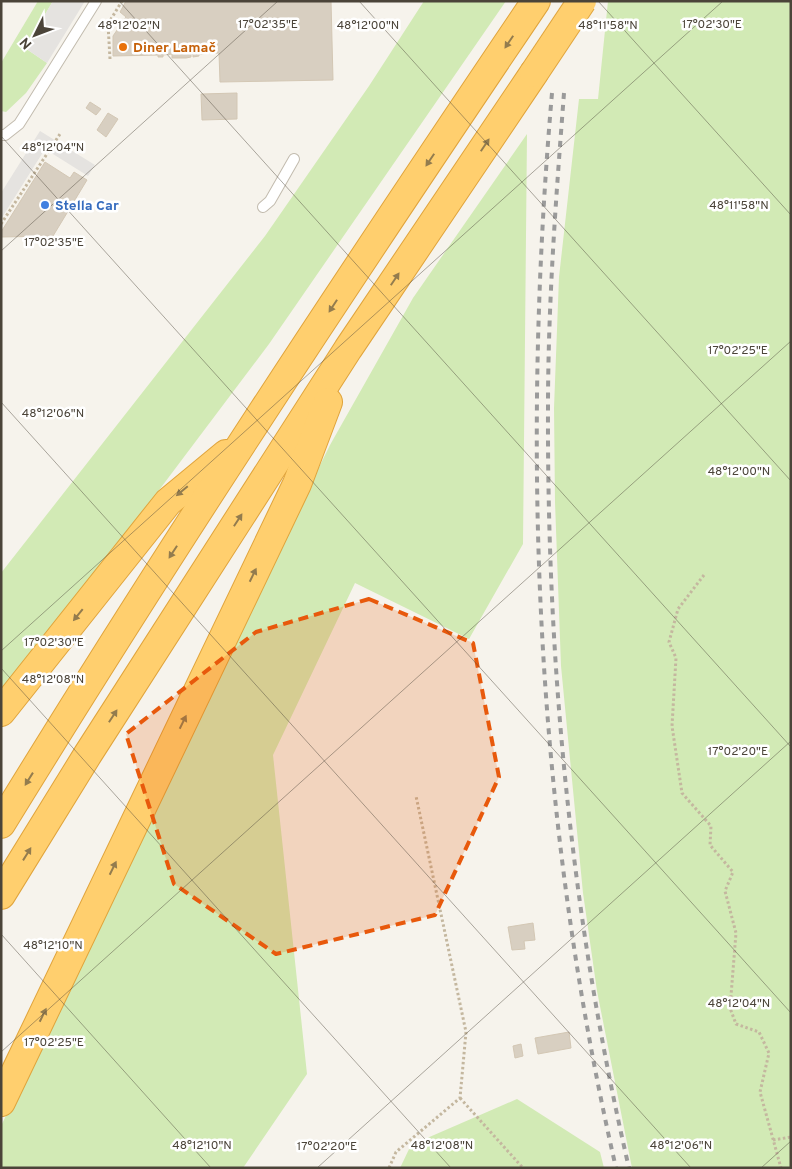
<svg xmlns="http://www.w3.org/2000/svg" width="792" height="1169" viewBox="0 0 792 1169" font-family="Overpass,sans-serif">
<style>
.green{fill:#d2eab5}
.parking{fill:#e5e3e0}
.building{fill:#d8cfc1;stroke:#d3c7b4}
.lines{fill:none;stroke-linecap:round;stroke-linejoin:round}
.service-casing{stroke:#c2bbae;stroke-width:12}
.motorway-casing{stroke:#e0a43c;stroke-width:30}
.path{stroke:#c4b79f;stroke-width:3;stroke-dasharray:2.5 2.5;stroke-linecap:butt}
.service{stroke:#fff;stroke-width:10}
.motorway{stroke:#ffcf6e;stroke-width:28}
.rail{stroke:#9a9a9a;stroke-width:4;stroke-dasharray:6 6;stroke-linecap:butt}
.motorway-bridge-casing{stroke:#e0a43c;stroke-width:30;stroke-linecap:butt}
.motorway-bridge{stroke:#ffcf6e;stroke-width:28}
.oneway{fill:#937c4e}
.marked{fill:#e8590c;fill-opacity:0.2;stroke:#e8590c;stroke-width:4;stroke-dasharray:10 6;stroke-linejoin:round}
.ticks{fill:none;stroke:#4b4439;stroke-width:1;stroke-opacity:0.45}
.food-dot{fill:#e8710a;stroke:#fff;stroke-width:2}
.shop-dot{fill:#3f7fe0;stroke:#fff;stroke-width:2}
.labels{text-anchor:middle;stroke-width:5;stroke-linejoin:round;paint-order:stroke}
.food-label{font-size:14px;font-weight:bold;fill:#c56008;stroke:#fff;text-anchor:start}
.shop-label{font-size:14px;font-weight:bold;fill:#366cbe;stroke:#fff;text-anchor:start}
.ticks-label{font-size:12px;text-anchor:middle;fill:#4b4439;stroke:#fff;stroke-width:5;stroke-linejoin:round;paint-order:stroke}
</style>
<rect width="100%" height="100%" fill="#f6f3ec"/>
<g class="green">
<polygon points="38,1 53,1 25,48 47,63 26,93 6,112 1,111 1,63"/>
<polygon points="424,1 506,1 269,344 53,631 1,696 1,573 265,236 369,86"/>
<polygon points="608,1 791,1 791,1168 632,1168 597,991 583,893 561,666 555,502 554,408 559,277 579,99 598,99"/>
<polygon points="527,134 523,544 469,639 355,583 273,755 307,1074 243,1168 1,1168 1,1126 249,609 330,445 413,298"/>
<polygon points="517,1099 600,1152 604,1168 400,1168 411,1145"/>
</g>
<g class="parking">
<polygon points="53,1 85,1 47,63 25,48"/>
<polygon points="40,131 95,165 88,176 45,149 1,219 1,193"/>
</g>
<g class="building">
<polygon points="126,1 331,1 333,80 220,82 219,53 199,54 199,56 193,57 193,54 191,54 191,57 186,58 172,58 172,54 163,55 163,57 158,57 158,55 113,56 113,36 126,17 120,12"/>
<polygon points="237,93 237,119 202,120 201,94"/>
<polygon points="90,102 101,109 96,115 86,108"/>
<polygon points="108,113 118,119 106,137 97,130"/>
<polygon points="45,162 70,178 74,172 87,180 53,236 1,237 1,232"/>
<polygon points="533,923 535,940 524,941 525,949 512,950 508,927"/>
<polygon points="569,1032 571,1048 538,1054 535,1038"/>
<polygon points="521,1044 523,1056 515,1058 513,1046"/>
</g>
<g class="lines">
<g class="service-casing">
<g id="service">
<polyline points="1,135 5,135 19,124 26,113 96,1"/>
<polyline points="263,207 270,201 294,159"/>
</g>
</g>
<g class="motorway-casing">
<g id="motorway">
<polyline points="1,712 168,502 226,454"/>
<path d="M1,824C172,545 353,272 536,1"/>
<polyline points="1,895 88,754 348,349 534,73"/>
<polyline points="1,1102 297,484 328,402"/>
</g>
</g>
<g class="path">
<polyline points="110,59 108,24 122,1"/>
<polyline points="1,224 60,134"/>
<polyline points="704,575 678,609 669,642 676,658 672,726 682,793 711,826 710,845 733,872 725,891 736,933 730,1008 736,1024 759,1032 769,1053 760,1092 781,1168"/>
<polyline points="460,1098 523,1168"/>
<polyline points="773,1140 791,1137"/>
<polyline points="389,1168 396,1152 460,1098 466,1032 416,796"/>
</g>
<use href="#service" class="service"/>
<use href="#motorway" class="motorway"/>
<g class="rail">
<path d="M552,93C521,451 535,816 616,1168"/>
<path d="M564,93C556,198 548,303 548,408C547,663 571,919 629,1168"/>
</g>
<g class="motorway-bridge-casing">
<polyline id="motorway-bridge" points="534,73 582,1"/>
</g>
<use href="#motorway-bridge" class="motorway-bridge"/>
</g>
<defs><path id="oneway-solid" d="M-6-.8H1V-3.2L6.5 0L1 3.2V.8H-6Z" transform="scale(1.25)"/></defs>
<g class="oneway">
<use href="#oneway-solid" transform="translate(509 42) rotate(124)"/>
<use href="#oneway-solid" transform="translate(485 145) rotate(-56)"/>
<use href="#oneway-solid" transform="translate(430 160) rotate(124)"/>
<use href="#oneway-solid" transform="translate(395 279) rotate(-56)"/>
<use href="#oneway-solid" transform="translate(333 306) rotate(123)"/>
<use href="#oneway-solid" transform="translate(182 491) rotate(140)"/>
<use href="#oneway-solid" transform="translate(238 520) rotate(-57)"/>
<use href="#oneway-solid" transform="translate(173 552) rotate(123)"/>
<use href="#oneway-solid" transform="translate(253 575) rotate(-64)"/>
<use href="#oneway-solid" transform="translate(78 615) rotate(129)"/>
<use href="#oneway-solid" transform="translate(113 716) rotate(-57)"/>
<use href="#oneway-solid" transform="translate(183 722) rotate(-64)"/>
<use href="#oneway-solid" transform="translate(29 779) rotate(122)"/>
<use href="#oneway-solid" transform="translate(27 854) rotate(-58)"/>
<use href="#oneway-solid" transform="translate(113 868) rotate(-64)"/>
<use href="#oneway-solid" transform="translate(43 1015) rotate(-64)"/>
</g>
<path class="marked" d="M369,599L473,643L499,777L435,915L276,954L174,884L126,734L256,632Z"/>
<path class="ticks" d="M119,1L791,747M359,1L791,481M598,1L791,215M1,136L791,1013M1,251L278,1M1,402L691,1168M1,651L723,1M1,668L451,1168M1,934L211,1168M1,1052L791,341M317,1168L791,741M761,1168L791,1141"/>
<circle class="food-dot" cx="123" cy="47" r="5"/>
<circle class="shop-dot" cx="45" cy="205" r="5"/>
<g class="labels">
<g class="food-label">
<text x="133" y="52">Diner Lamač</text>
</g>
<g class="shop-label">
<text x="55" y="210">Stella Car</text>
</g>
</g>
<g class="ticks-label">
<text x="268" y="28">17°02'35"E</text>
<text x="712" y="28">17°02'30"E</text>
<text x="368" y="29">48°12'00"N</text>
<text x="608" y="29">48°11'58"N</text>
<text x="129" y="29">48°12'02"N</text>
<text x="53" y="151">48°12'04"N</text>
<text x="739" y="209">48°11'58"N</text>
<text x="54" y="246">17°02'35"E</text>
<text x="738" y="354">17°02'25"E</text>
<text x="53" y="417">48°12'06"N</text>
<text x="739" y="475">48°12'00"N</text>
<text x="54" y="646">17°02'30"E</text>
<text x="53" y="683">48°12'08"N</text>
<text x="738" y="755">17°02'20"E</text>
<text x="53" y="949">48°12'10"N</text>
<text x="739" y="1007">48°12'04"N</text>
<text x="54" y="1046">17°02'25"E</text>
<text x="202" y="1149">48°12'10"N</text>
<text x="442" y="1149">48°12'08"N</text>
<text x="681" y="1149">48°12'06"N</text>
<text x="327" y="1150">17°02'20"E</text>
</g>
<rect width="792" height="1169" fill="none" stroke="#4b4439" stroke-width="5"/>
<g transform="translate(35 35) rotate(228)" stroke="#ffffff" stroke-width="4" paint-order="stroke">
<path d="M0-4L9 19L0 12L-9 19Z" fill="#4b4439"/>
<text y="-8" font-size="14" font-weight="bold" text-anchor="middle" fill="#4b4439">N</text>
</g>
</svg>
